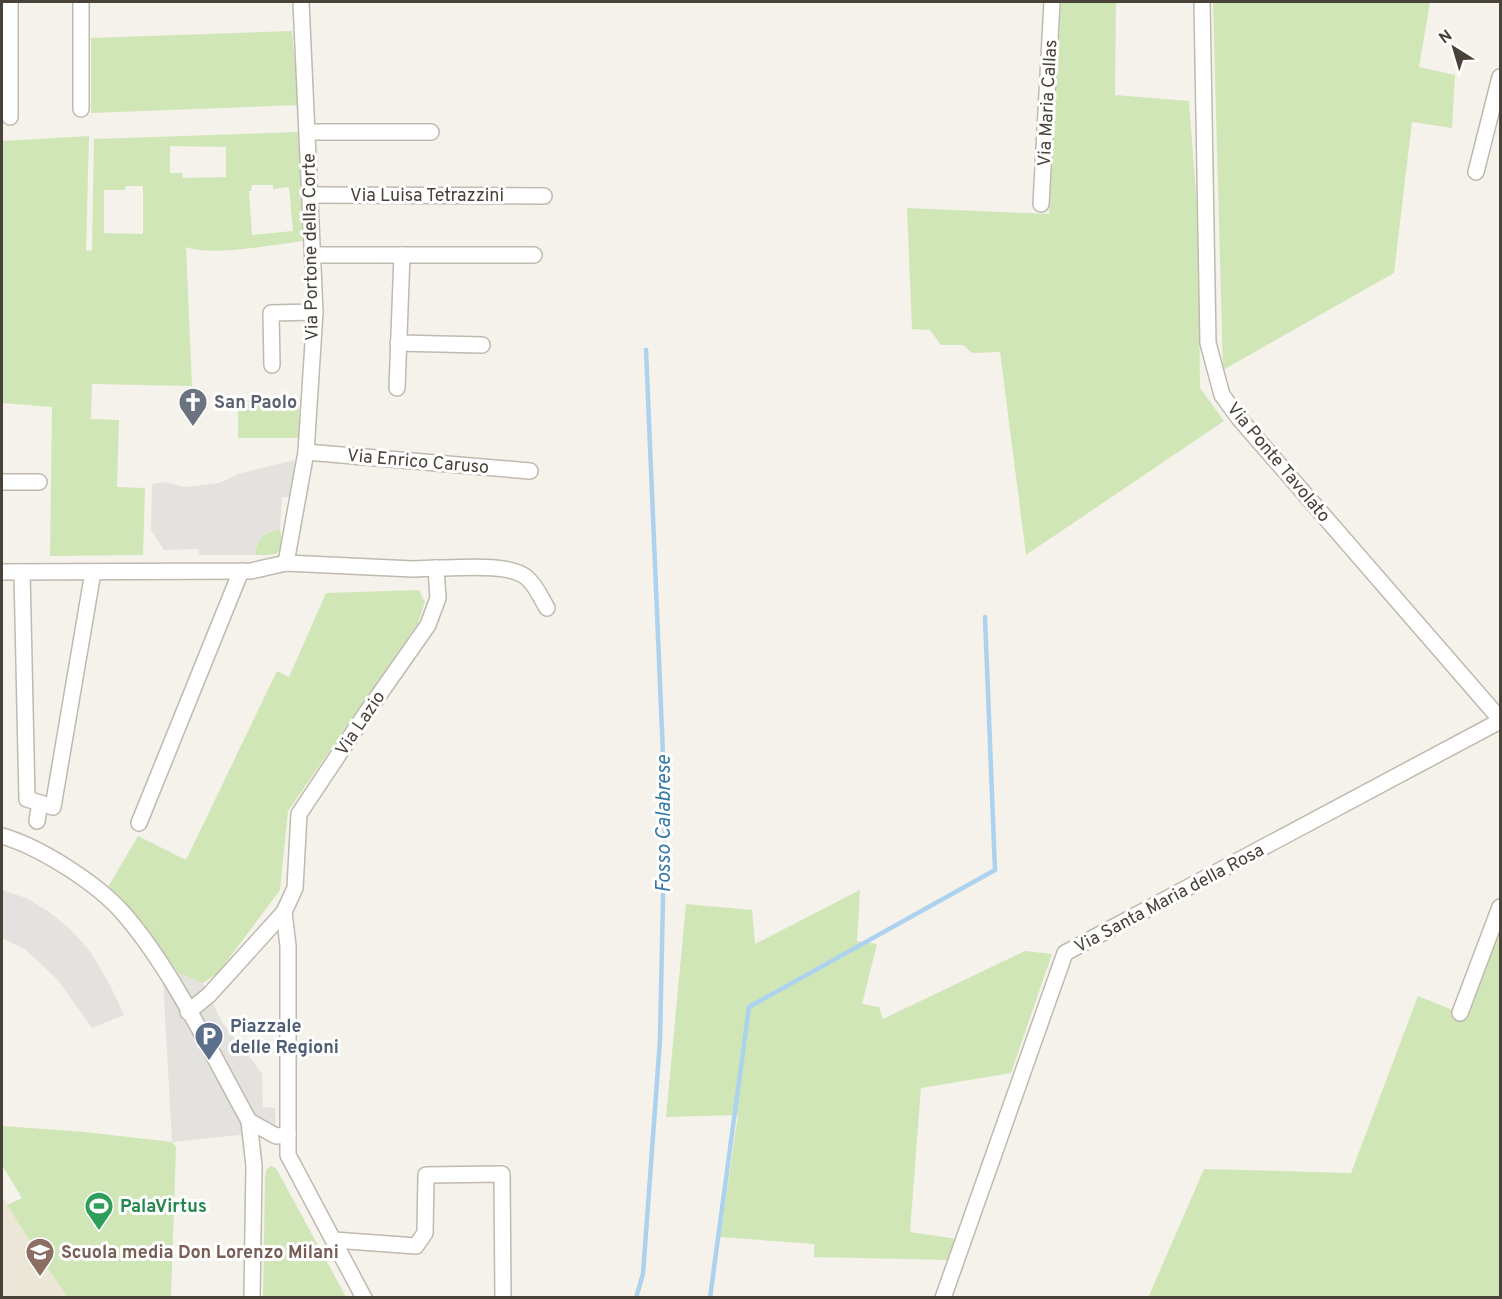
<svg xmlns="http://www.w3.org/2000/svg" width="1502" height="1299" viewBox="0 0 1502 1299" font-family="Overpass,sans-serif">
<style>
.education{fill:#ece6d6}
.green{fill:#d1e6b7;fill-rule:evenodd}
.parking{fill:#e3e2df}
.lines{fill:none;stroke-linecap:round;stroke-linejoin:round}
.stream{stroke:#acd2ed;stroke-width:4.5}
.street-casing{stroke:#c0b9ae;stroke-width:18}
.street{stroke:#fff;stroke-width:15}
.labels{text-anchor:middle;stroke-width:6;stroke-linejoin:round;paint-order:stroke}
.street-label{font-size:18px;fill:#484239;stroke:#fff}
.worship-label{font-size:18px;font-weight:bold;fill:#5b616d;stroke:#fff;text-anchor:start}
.service-label{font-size:18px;font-weight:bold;fill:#4e5e75;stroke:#fff;text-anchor:start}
.leisure-label{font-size:18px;font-weight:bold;fill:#27864d;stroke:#fff;text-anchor:start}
.education-label{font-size:18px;font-weight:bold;fill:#785e54;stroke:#fff;text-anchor:start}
.water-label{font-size:20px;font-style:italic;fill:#3678a7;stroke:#fff}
</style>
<rect width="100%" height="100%" fill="#f4f2eb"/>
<polygon class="education" points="4,1199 67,1297 2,1297 2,1200"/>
<g class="green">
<polygon points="1061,2 1116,2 1115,95 1189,101 1198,220 1200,388 1224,421 1026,555 1000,352 972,353 963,345 941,345 930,330 912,329 907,208 1049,214"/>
<polygon points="1213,2 1430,2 1419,67 1455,75 1452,128 1412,122 1394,273 1223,370"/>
<polygon points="292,31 299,105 91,113 91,38"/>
<path d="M298,132L305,241C275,244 212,257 186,247L192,386L92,384L91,419L119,420L117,487L145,488L143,555L50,556L52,407L2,403V141L89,136L86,251L92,250L94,139ZM170,146L226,147V177L183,178L182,173H170ZM252,185H273V189L289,187L293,231L252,235L249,191H251ZM126,186H143V234L104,233V190H125Z"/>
<rect x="238" y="400" width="61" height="38"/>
<path d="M280,529C285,555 281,555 256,555C255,536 264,534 280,529Z"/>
<polygon points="419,590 425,602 418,623 288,811 280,890 218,973 203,983 178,973 108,887 138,836 186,860 277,671 289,677 326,593"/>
<polygon points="860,890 857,941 877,944 862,1004 879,1007 883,1019 1025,951 1052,954 1011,1073 921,1088 910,1232 957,1239 949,1260 814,1257 814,1244 720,1237 738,1115 666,1117 686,904 752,910 755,944"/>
<polygon points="1500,923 1500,1297 1148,1298 1204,1169 1351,1173 1418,996 1465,1015"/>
<polygon points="2,1126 84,1132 172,1142 176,1147 171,1297 67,1297 7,1205 22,1198 2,1165"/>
<polygon points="271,1166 276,1168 346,1297 263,1297 265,1179 266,1170"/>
</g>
<g class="parking">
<polygon points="295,460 292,497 282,497 280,529 264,534 256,545 256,555 199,555 198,549 164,550 151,530 152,484 165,482 185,487 219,483 238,474"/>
<polygon points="2,890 26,898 48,911 70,929 89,950 109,983 124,1015 92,1028 58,980 26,950 2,938"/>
<polygon points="178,973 203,983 222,1022 262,1073 263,1107 275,1108 276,1136 249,1134 172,1142 163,981"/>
</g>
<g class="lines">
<g class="stream">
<polyline points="636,1298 643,1274 660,1040 665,803 646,350"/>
<polyline points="710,1298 749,1007 995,870 985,617"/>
</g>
<g class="street-casing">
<g id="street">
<polyline points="10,2 10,117"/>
<polyline points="81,2 81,109"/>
<polyline points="1202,2 1208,343 1222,395 1238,417 1500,719"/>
<polyline points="307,132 431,132"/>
<polyline points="1476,172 1500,77"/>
<polyline points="310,195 544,196"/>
<polyline points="1041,204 1052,2"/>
<polyline points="314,255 534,255"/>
<polyline points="398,343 482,345"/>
<polyline points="272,365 271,313 315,312"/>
<polyline points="397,388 402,255"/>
<polyline points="306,452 530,471"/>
<polyline points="2,482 39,482"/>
<polyline points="286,563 306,452 315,312 301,2"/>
<path d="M436,568C459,568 508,563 526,577C536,585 541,598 547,608"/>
<polyline points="2,572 251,571 286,563 413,569 436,568 438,598 428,625 367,712 299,814 295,888 284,912 288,946 288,1155 364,1298"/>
<polyline points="22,572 27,799 53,807 93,572"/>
<polyline points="37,821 40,803"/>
<polyline points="139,823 241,571"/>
<path d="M2,836C40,847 97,883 124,914C174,972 211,1053 249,1121"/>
<polyline points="188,1012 209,995 284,912"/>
<polyline points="1460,1013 1500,907"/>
<polyline points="334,1240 416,1246 425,1233 426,1175 502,1174 503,1298"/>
<polyline points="252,1298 254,1166 249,1121 276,1136 288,1135"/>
<polyline points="943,1298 1065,953 1500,721"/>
</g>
</g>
<use href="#street" class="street"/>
</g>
<defs>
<g id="church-pin" transform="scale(1.5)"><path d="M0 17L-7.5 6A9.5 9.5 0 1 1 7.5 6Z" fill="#6b7280" stroke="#fff"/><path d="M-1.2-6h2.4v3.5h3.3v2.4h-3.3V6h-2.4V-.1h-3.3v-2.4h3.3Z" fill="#fff"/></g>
<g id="parking-pin" transform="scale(1.5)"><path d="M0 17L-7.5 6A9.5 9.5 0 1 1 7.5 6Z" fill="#5c6f8a" stroke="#fff"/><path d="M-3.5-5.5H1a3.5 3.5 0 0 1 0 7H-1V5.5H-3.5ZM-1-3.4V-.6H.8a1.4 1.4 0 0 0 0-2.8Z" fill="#fff"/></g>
<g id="stadium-pin" transform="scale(1.5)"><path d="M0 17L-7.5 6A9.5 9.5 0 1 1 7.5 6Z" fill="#2e9e5b" stroke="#fff"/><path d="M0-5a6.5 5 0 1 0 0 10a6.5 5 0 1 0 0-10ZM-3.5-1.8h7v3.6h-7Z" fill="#fff"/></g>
<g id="school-pin" transform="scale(1.5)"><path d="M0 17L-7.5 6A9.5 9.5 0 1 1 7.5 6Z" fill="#8d6e63" stroke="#fff"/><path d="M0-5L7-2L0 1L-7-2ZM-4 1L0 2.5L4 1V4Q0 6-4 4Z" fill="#fff"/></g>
</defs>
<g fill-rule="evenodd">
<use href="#church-pin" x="193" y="402"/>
<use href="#parking-pin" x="209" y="1036"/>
<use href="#stadium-pin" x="99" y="1206"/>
<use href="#school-pin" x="40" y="1252"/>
</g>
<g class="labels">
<g class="street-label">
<text transform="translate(1047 103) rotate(-87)" y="6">Via Maria Callas</text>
<text x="427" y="201">Via Luisa Tetrazzini</text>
<text transform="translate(310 247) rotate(-91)" y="6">Via Portone della Corte</text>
<text transform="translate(418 461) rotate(5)" y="6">Via Enrico Caruso</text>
<text transform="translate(1279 462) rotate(50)" y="6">Via Ponte Tavolato</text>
<text transform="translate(360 723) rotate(-56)" y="6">Via Lazio</text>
<text transform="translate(1169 898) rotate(-28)" y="6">Via Santa Maria della Rosa</text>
</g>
<g class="worship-label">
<text x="214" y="408">San Paolo</text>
</g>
<g class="service-label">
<text x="230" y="1032">Piazzale<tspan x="230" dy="21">delle Regioni</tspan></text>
</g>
<g class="leisure-label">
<text x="120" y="1212">PalaVirtus</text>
</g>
<g class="education-label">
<text x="61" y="1258">Scuola media Don Lorenzo Milani</text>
</g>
<g class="water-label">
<text transform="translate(663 824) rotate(-90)" y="7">Fosso Calabrese</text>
</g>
</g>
<rect width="1502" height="1299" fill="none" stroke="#484239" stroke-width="6"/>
<g transform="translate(1454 48) rotate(323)" stroke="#ffffff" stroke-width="4.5" paint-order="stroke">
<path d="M0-4.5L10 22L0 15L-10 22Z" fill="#484239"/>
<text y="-9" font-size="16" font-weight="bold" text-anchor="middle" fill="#484239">N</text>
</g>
</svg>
